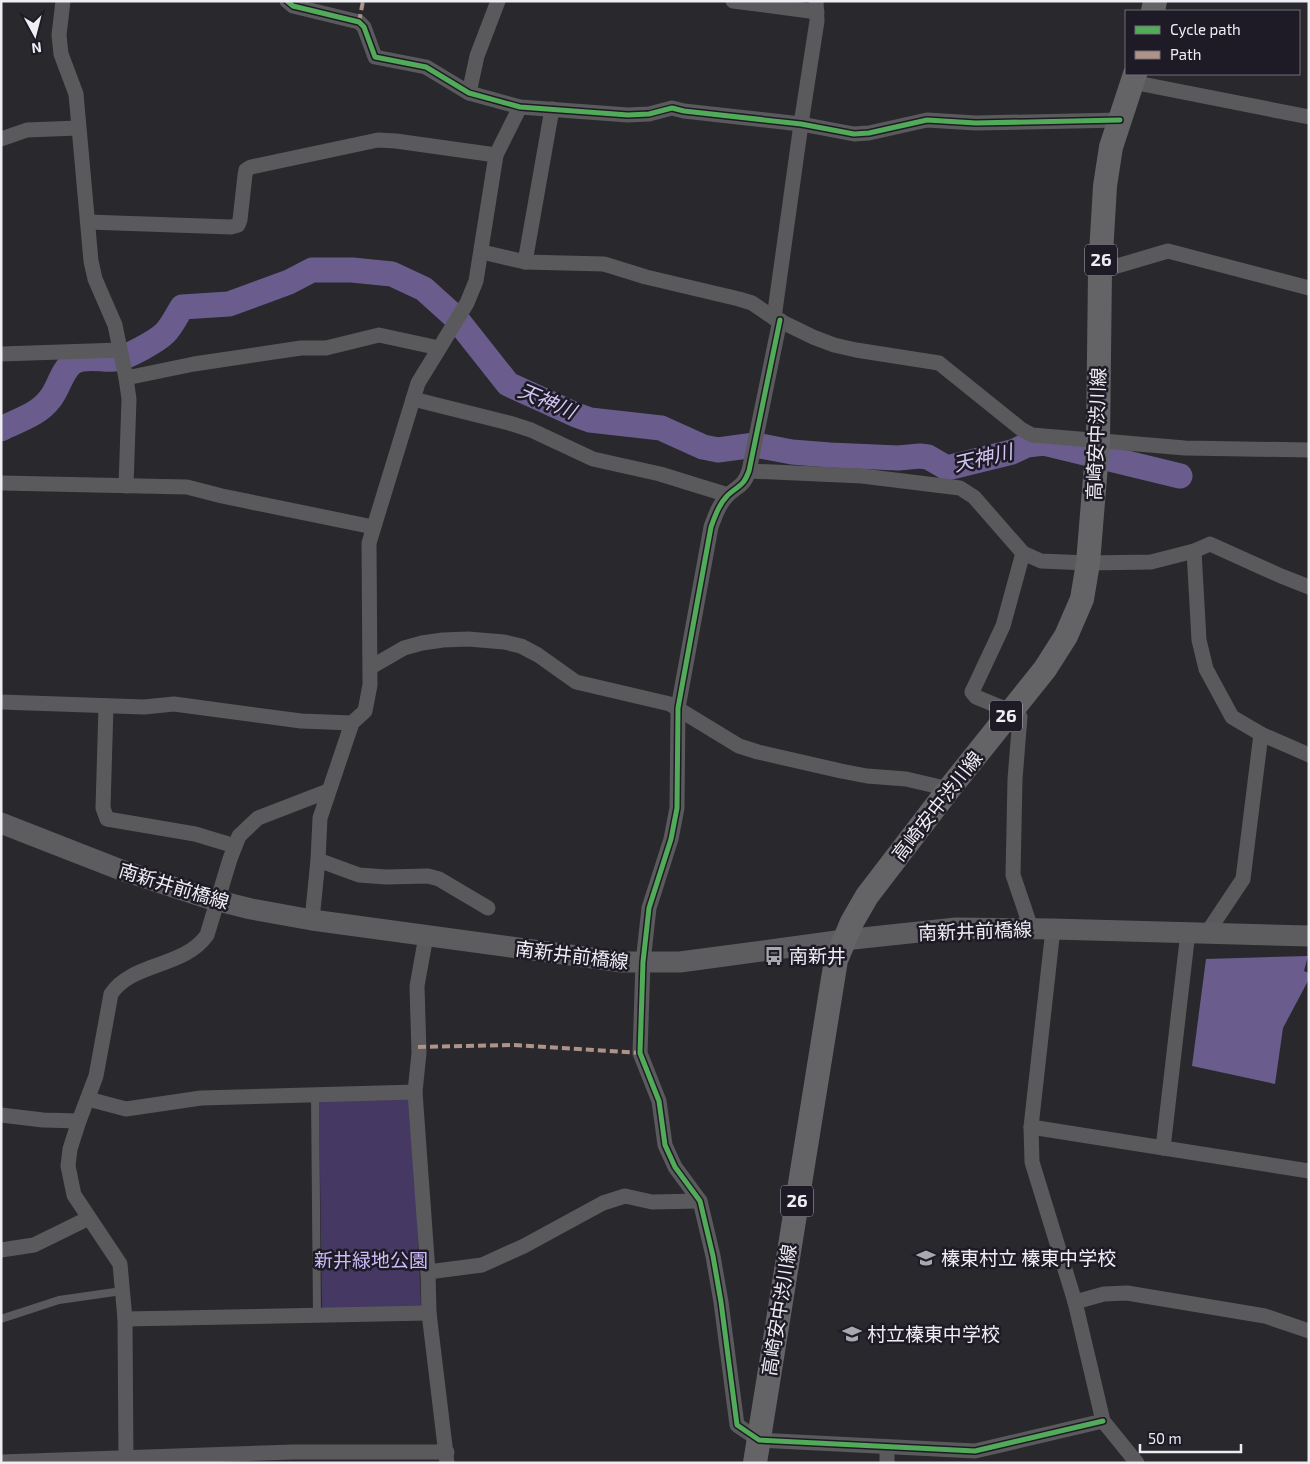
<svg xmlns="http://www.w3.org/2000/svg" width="1310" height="1464" viewBox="0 0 1310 1464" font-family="'Exo 2','Noto Sans JP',sans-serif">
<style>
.green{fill:#453862}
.water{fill:#6a5d8d}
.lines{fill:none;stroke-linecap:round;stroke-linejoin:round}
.river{stroke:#6a5d8d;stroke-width:25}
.service{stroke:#5a5a5d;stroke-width:8}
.minor{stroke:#5a5a5d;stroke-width:15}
.secondary{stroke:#5d5c5f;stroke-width:21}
.primary{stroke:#646467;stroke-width:24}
.quiet{stroke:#af9288;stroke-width:4;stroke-dasharray:8 4;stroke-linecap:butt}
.cycleway-casing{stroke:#1e1b26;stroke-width:8}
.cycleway{stroke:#51ab58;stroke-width:5}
.labels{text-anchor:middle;stroke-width:5;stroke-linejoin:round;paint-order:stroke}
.shield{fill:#1e1b26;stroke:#b0aeb6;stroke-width:1}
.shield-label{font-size:18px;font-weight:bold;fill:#efedf4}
.street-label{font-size:19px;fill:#efedf4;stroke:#1e1b26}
.poi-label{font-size:19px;fill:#efedf4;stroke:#1e1b26;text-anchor:start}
.park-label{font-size:19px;fill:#cbbbfa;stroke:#1e1b26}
.water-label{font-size:20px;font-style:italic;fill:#d1c5f4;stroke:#1e1b26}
</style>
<rect width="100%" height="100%" fill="#28282d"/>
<polygon class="green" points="412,1099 421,1307 326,1310 322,1307 319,1101"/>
<polygon class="water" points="1308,956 1304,971 1309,973 1309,979 1283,1028 1275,1084 1192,1066 1206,959"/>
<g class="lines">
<path class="river" d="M1,429C18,420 38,415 50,399C59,388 61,372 72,363C85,354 103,361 117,359C128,357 157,341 165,333C172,326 177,315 182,307L229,304L289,282L312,270H352L392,274L424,289L455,317L508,384L576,415L590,420L661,428L703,447L718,450L755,445L792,452L830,455L898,458L920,456L928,457L947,468L1012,452L1027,445L1044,443L1180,476"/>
<g class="service">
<polyline points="315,1095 317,1315"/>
<polyline points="1,1319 59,1300 122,1291"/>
</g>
<g class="minor">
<polyline points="63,1 59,35 61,54 76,94 91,261 95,279 115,325 126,378 129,399 126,486"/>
<polyline points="287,1 293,6 359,22 364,27 375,57 426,67 469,93 520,107 628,115 649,114 672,108 684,111 801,124 854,134 869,133 927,120 976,123 1120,120"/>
<polyline points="733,1 817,12"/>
<polyline points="1132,82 1309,117"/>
<polyline points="469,93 477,56 498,1"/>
<polyline points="1,139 27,130 78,128"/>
<polyline points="88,222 231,227 238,225 240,220 245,175 246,170 251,167 378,140 396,141 496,155"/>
<polyline points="482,252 525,262 604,264 646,277 739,299 752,303 774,318 813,337 834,345 856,350 939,363 1021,429 1032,435 1185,448 1309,450"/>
<polyline points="525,262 552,109"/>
<polyline points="1100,271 1168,251 1309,288"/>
<polyline points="774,318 801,124 817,21 816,1"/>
<path d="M780,320L749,471C743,487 739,485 728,495C719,504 715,516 711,527L678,708L677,808L671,839L649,908L643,962L640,1053L659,1101L665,1145L675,1167L700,1201L713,1256L721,1302L737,1425L759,1440L975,1451L1103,1421"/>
<polyline points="1,354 120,350"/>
<polyline points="126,378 194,364 301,348 326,348 379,335 439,348"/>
<polyline points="413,399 509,423 531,430 593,459 660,474 728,495"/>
<polyline points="749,471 862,476 960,488 974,497 1023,553 1041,561 1088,563 1151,562 1194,551 1210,544 1281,576 1309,587"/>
<polyline points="1,483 187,487 222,496 373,527"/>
<polyline points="1194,551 1199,640 1206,669 1232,717 1261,734 1309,755"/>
<polyline points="1023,553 1003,626 972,692 976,697 1010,711 1020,717 1015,779 1013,875 1031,928"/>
<polyline points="371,667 404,648 422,643 443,640 468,639 504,642 521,646 538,655 576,682 670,704 739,746 758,752 841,771 867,776 906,779 949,789"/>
<polyline points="1,702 144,707 174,704 301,721 352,723"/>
<polyline points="106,706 103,808 107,819 195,834 235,846"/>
<polyline points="318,860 359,875 386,877 428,876 439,879 488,908"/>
<polyline points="312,920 318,860 320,818 352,723 365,711 370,685 369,543 418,383 467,303 476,281 496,155 520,107"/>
<polyline points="1053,929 1031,1127 1032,1162 1075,1302 1103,1421 1137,1463"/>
<polyline points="1207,933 1243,879 1261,734"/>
<polyline points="426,936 417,986 419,1053 415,1092 428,1272 429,1313 447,1463"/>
<polyline points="88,1099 126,1109 201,1098 415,1092"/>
<polyline points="1,1115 43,1120 79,1121"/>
<polyline points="1031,1127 1309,1171"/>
<polyline points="1163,1148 1188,932"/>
<polyline points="1,1250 34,1245 89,1218"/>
<polyline points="428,1272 482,1265 524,1246 603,1203 625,1196 652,1202 700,1201"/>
<polyline points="1075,1302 1104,1294 1127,1293 1265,1316 1309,1331"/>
<polyline points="125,1319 429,1313"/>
<polyline points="1,1462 293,1452 447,1452"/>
<path d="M126,1463L125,1319L120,1264L74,1195L68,1166L70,1149L79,1121L96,1076L111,994C132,962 184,968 207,935L230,859L239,836L258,818L328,791"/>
<polyline points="887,1463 887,1447"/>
</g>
<polyline class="secondary" points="1,823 121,870 207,898 251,909 312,920 622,962 680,962 844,940 956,928 1053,929 1309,936"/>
<g class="primary">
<polyline points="1153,11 1155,1"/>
<polyline points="755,1463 836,960 852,922 867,896 949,789 1045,669 1066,636 1082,599 1088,563 1098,441 1100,271 1105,186 1111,147 1135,74"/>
</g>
<g class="quiet">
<polyline points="359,22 363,1"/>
<polyline points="418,1047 514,1045 640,1053"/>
</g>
<g class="cycleway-casing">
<g id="cycleway">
<polyline points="287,1 293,6 359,22 364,27 375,57 426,67 469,93 520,107 628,115 649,114 672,108 684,111 801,124 854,134 869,133 927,120 976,123 1120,120"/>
<path d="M780,320L749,471C743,487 739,485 728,495C719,504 715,516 711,527L678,708L677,808L671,839L649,908L643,962L640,1053L659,1101L665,1145L675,1167L700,1201L713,1256L721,1302L737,1425L759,1440L975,1451L1103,1421"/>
</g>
</g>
<use href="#cycleway" class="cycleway"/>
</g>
<defs>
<g id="bus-bare" transform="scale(1.5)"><path d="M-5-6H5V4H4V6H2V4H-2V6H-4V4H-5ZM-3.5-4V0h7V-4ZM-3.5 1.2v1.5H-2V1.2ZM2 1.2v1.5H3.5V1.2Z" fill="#a9a8ae" stroke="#1e1b26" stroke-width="2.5" paint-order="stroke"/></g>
<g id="school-bare" transform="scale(1.5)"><path d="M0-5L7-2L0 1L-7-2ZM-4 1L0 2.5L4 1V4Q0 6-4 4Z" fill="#a9a8ae" stroke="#1e1b26" stroke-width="2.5" paint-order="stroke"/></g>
</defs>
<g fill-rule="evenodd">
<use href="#bus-bare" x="774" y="956"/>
<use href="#school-bare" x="926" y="1258"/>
<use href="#school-bare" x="852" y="1334"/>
</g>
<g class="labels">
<g class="shield">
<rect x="1085" y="244.5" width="32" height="31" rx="4"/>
<rect x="990" y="700.5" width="32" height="31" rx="4"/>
<rect x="781" y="1185.5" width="32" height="31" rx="4"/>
</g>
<g class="shield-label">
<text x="1101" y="266">26</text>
<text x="1006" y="722">26</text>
<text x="797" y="1207">26</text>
</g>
<g class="street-label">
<text transform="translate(1096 434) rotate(-88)" y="7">高崎安中渋川線</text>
<text transform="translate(937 806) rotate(-52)" y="7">高崎安中渋川線</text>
<text transform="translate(174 886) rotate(17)" y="7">南新井前橋線</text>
<text transform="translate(975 931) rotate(-2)" y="7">南新井前橋線</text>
<text transform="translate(572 955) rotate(7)" y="7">南新井前橋線</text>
<text transform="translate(779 1310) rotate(-81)" y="7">高崎安中渋川線</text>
</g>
<g class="poi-label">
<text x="789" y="963">南新井</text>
<text x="941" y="1265">榛東村立 榛東中学校</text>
<text x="867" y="1341">村立榛東中学校</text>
</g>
<g class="park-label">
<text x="371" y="1267">新井緑地公園</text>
</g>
<g class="water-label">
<text transform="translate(547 401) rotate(23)" y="7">天神川</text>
<text transform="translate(983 458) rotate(-13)" y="7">天神川</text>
</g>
</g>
<rect width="1310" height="1464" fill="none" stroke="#efedf4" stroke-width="5"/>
<rect x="1125" y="10" width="175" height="65" fill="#1e1b26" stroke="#726f78"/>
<rect x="1135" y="26" width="25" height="8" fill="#51ab58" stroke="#726f78"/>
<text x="1170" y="35" font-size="15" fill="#efedf4">Cycle path</text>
<rect x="1135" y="51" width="25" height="8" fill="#af9288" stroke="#726f78"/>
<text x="1170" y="60" font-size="15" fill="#efedf4">Path</text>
<g transform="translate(35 35) rotate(173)" stroke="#1e1b26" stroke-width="4" paint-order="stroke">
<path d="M0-4L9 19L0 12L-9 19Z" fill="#efedf4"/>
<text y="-8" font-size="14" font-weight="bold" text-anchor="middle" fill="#efedf4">N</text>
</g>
<path d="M1140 1444v8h101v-8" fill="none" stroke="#efedf4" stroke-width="2.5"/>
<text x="1148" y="1444" font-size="15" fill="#efedf4" stroke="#1e1b26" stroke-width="4" paint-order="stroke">50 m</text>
</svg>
